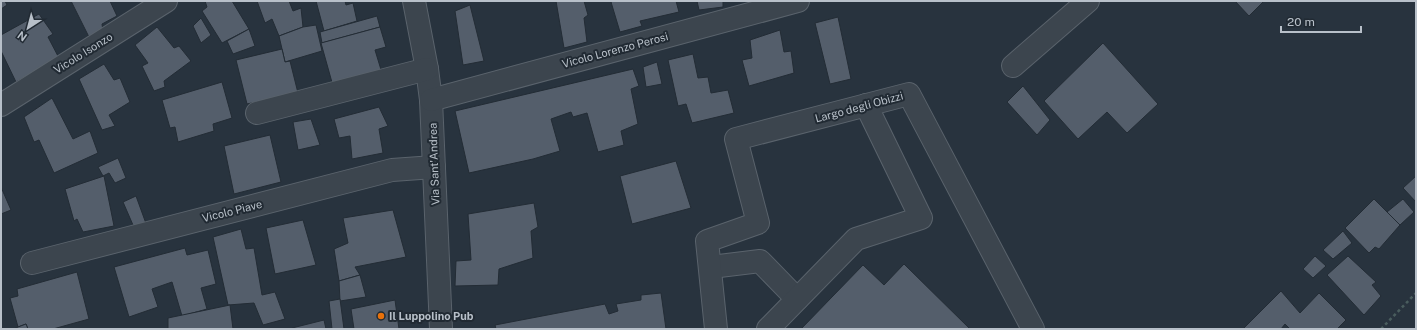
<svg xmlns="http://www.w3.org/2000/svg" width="1417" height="330" viewBox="0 0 1417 330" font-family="'Public Sans',sans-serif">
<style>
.building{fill:#545e6b;stroke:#232c35}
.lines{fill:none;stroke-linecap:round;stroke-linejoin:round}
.minor-casing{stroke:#5a636c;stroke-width:24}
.path{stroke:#4a5d5e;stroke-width:2.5;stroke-dasharray:3 3;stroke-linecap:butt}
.minor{stroke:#3c454e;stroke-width:22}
.food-dot{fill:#e8710a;stroke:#212a33;stroke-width:1.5}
.labels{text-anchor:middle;stroke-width:4;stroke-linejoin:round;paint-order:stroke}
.street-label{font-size:11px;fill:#b8c0c9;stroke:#212a33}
.poi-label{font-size:11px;font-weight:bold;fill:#b8c0c9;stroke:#212a33;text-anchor:start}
</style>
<rect width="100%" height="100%" fill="#28333e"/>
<g class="building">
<polygon points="1,1 5,1 7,5 1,9"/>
<polygon points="71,1 110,1 117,16 102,24 103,32 89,37"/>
<polygon points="205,1 232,1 249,29 222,43 202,11 207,7"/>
<polygon points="257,1 289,1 293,11 301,8 303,27 279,36 272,19 265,23"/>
<polygon points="316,1 345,1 346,5 353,3 357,21 324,31"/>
<polygon points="556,1 584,1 588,15 584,18 587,42 564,48"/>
<polygon points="614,1 676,1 679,12 640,21 642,26 620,32 611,2"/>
<polygon points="697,1 723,1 723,7 699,10"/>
<polygon points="1235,1 1264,1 1249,16"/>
<polygon points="470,5 484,61 463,65 455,11"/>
<polygon points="39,14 53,34 48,37 59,58 16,82 1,51 1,35"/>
<polygon points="377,16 380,27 322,43 320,32"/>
<polygon points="838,17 851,79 830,84 815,23"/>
<polygon points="201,18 211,35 201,43 193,26"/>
<polygon points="316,25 322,51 285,62 279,36 303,27"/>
<polygon points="157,27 174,48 179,46 191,61 164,81 165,87 154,91 142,66 148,63 135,45"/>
<polygon points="380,27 386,47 375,50 382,73 333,86 321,43"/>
<polygon points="249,29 255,46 233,54 227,41"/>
<polygon points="780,30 784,52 791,51 794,73 749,86 742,60 752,58 750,40"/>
<polygon points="1103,43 1158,104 1127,133 1107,112 1078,139 1044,101"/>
<polygon points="282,49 285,62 290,61 298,93 247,104 236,60"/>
<polygon points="693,54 698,78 708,77 711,93 728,90 734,113 692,123 686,104 678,106 668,60"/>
<polygon points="657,62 662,84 646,87 643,67"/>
<polygon points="104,64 114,80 120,78 130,102 109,115 115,126 102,130 79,79"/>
<polygon points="633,69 639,86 631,89 638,124 621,131 624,145 598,152 587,113 573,117 571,112 551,119 560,151 533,159 469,173 455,111"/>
<polygon points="222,82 232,118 213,124 214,131 178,142 175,127 170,128 162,100"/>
<polygon points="1023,86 1050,120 1037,135 1007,102"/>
<polygon points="52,98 73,139 90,131 98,153 54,173 39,140 34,142 24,117"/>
<polygon points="379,107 388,126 379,129 383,153 352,159 350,136 339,138 334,119"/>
<polygon points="311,119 320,145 298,150 293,122"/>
<polygon points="270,135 281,182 234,194 224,146"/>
<polygon points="118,158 126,178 115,183 109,173 103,176 98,167"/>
<polygon points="676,161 691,208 632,224 620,176"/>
<polygon points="104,176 114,226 83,232 77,219 74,221 65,189"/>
<polygon points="1416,176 1416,202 1403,188"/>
<polygon points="1,187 11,210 1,214"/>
<polygon points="136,196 148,229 136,232 123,202"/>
<polygon points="1374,199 1400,225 1379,249 1375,247 1369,253 1345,228"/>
<polygon points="1403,199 1414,212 1400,225 1387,212"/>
<polygon points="534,203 538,227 531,231 533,258 499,269 498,285 455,286 456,261 471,260 468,214"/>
<polygon points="393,210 406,257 355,267 360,275 339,281 334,249 348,243 343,218"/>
<polygon points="303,220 316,265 275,274 266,228"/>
<polygon points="241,229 246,249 254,248 262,295 275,292 285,319 263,325 254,303 228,305 213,237"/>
<polygon points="1343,231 1352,243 1333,259 1323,250"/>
<polygon points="185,248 187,255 208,250 216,284 201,288 207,309 182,316 172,282 152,289 158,307 129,317 114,267"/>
<polygon points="1315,256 1326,266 1313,278 1303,269"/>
<polygon points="1348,256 1376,282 1372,285 1381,296 1364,315 1327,275"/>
<polygon points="904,264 970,329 801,329 863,265 884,285"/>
<polygon points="77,272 89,319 53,329 28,329 26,324 18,327 10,298 18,296 17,289"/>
<polygon points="360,275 366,297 340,301 339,281"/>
<polygon points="1281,291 1300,313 1319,293 1346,320 1337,329 1290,329 1285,324 1281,329 1243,329"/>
<polygon points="661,293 666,329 496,329 495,325 605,304 609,314 618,311 616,304 641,300 641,295"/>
<polygon points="340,299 344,329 332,329 329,301"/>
<polygon points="395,300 399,329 354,329 351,309"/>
<polygon points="230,305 233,329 168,329 168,318"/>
<polygon points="324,320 326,329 293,329 292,328"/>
<polygon points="26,324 28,329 14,329 18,327"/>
</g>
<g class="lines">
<g class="minor-casing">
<g id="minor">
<polyline points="414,1 427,69 431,100 441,329"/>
<polyline points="1013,66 1088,1"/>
<polyline points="431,100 798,1"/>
<polyline points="1,105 166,1"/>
<polyline points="257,113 427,69"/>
<polyline points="32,263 392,170 434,167"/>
<polyline points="711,267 760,261 797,299"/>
<polyline points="716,329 707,241 758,223 736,139 909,94 1033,329"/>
<polyline points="768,329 856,239 921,218 866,105"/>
</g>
</g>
<polyline class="path" points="1381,329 1416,293"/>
<use href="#minor" class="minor"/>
</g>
<circle class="food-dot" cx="381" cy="316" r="4"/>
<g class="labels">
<g class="street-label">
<text transform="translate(615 50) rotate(-15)" y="4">Vicolo Lorenzo Perosi</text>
<text transform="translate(83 53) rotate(-32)" y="4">Vicolo Isonzo</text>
<text transform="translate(859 107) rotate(-15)" y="4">Largo degli Obizzi</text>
<text transform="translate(434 164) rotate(-92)" y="4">Via Sant'Andrea</text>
<text transform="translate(232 211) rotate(-14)" y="4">Vicolo Piave</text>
</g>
<g class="poi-label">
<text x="389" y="320">Il Luppolino Pub</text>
</g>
</g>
<rect width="1417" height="330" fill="none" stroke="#b8c0c9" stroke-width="4"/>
<g transform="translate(28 28) rotate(216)" stroke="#212a33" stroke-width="3" paint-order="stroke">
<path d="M0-3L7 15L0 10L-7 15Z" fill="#b8c0c9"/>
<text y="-6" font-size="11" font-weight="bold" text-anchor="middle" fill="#b8c0c9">N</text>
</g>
<path d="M1281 26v6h80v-6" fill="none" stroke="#b8c0c9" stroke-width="2"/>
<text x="1287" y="26" font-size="12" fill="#b8c0c9" stroke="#212a33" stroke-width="3" paint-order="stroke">20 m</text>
</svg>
